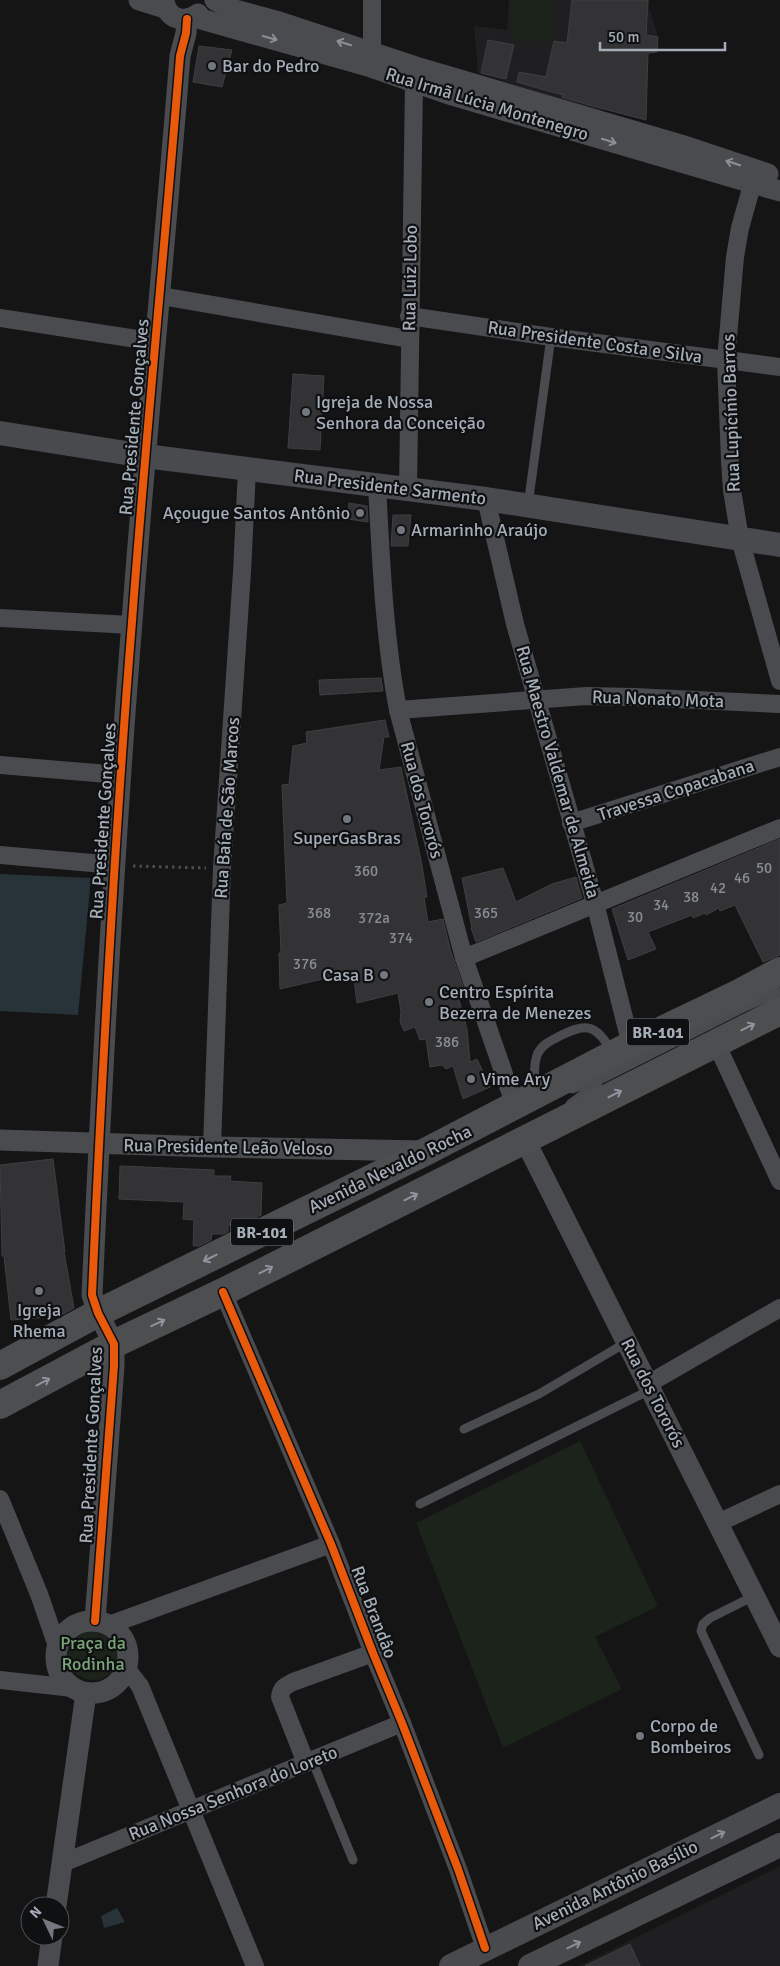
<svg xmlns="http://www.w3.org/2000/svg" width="780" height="1966" viewBox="0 0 780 1966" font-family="Signika,sans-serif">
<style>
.built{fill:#1f1f22}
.green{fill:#1b231b}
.water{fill:#273339}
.building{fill:#333335;stroke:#3e3f42}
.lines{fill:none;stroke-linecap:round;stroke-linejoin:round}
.path{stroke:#4b4d50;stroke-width:3;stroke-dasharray:2.5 4;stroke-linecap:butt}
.service{stroke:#494b4f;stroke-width:9}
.minor{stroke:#494b4f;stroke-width:18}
.tertiary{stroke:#494b4f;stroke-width:21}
.secondary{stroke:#484a4d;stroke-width:24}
.trunk{stroke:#4c4e50;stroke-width:28}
.cycleway-casing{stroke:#0f1012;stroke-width:11}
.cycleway{stroke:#e8590c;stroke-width:8}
.oneway{stroke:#899098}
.oneway2{stroke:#8f959e}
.oneway3{stroke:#898f98}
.poi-dot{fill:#73787f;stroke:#0f1012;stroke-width:2}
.labels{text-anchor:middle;stroke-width:4.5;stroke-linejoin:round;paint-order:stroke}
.number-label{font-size:15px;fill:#888e97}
.shield{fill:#0f1012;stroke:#787e86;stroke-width:1}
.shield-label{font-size:16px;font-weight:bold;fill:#a5adb8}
.poi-label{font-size:18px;fill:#a5adb8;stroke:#0f1012;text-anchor:start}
.street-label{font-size:18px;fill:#a5adb8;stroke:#0f1012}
.park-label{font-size:18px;fill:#7ca57a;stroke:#0f1012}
</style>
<rect width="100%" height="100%" fill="#151516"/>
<g class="built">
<polygon points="509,0 649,0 649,7 658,37 657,52 648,54 646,120 609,109 596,110 478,73 474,26 507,30"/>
<polygon points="780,1866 780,1966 579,1966"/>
</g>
<g class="green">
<rect x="513" y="0" width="40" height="41"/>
<polygon points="580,1441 658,1606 595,1637 622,1689 503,1748 416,1523"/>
<circle cx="93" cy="1653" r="27"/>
</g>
<g class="water">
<polygon points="0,874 91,878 78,1015 0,1011"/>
<polygon points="117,1908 125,1922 104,1928 101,1916"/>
</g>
<g class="building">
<polygon points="572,0 648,0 646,35 658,37 657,52 648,53 646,120 596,107 562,97 563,95 517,82 519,72 546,77 554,41 567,43"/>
<polygon points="488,40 514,45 506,79 481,73"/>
<polygon points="199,46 232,50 222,87 193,82"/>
<polygon points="293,374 324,376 320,450 288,448"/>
<polygon points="349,503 367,506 368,522 348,519"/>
<polygon points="393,515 411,515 408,546 391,546"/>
<polygon points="381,678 383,691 320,695 319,680"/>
<polygon points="385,720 389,737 384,737 379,770 401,767 422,865 427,897 424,897 428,922 443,919 451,952 465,992 458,996 467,1029 470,1062 477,1059 490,1087 463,1099 453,1066 446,1069 442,1065 430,1067 426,1039 420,1040 415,1027 404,1031 400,1022 401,1012 398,993 357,1003 353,972 280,989 279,953 281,953 279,905 287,903 282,785 289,784 293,746 307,743 306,732"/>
<polygon points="780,839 780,955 763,962 735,905 720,911 719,908 706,915 705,913 693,918 692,915 648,932 656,949 628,960 612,909"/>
<polygon points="503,868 516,902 552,884 576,877 582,898 476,942 471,928 472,928 462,878"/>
<polygon points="53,1159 65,1252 64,1252 74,1308 60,1316 11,1320 4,1256 2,1256 0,1165"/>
<polygon points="120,1166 214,1170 214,1176 231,1176 230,1181 262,1183 261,1215 251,1220 245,1220 245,1223 239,1226 228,1225 228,1232 223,1234 212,1234 211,1240 199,1246 193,1246 194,1220 183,1219 184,1202 119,1199"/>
<polygon points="630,1944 640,1966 585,1966"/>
</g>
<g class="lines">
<polyline class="path" points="133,866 206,868"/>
<g class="service">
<polyline points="528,505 551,337"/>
<polyline points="572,1089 604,1078 747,1006 780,992"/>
<path d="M536,1090C534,1078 533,1067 537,1055C541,1046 548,1042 556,1038C585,1023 595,1022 612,1052"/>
<polyline points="570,1104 598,1083"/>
<polyline points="464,1429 539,1394 627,1342"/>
<polyline points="420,1504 650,1390"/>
<polyline points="754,1596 710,1618 703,1624 701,1631 759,1755"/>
<polyline points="312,1760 353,1860"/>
</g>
<g class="minor">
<polyline points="372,0 372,52"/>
<polyline points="756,171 740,228 735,257 726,360 730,461 732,490 740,539 780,681"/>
<polyline points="161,296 409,339"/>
<polyline points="409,316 551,337 780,367"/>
<polyline points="0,318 156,342"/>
<path d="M377,485C381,560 384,636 398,710L464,958L515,1106"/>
<polyline points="408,489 414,83 416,70"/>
<polyline points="486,499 515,624 595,903 631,1045"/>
<polyline points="0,618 131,625"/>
<polyline points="398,710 586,696 634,697 780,704"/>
<polyline points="0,765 120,775"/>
<polyline points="571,823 780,757"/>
<polyline points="0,855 115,865"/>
<polyline points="464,958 780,828"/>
<polyline points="716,1043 780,1181"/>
<polyline points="212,1147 222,868 242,572 247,469"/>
<polyline points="223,1292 331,1544 373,1653 402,1723 458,1869 485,1948"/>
<polyline points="648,1384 780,1308"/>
<polyline points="0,1499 39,1594 57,1646"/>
<polyline points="718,1523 780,1494"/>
<polyline points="109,1625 331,1544"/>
<polyline points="126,1668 140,1686 255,1966"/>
<polyline points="0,1680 73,1688"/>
<path d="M306,1763L280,1697C281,1688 285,1686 293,1682L373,1653"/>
<polyline points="63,1863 402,1723"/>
</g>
<g class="tertiary">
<polyline points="139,0 165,8"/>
<path d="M164,0C166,18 184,25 198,14"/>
<polyline points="215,0 235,10 279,22 416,67 681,145 768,174"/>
<polyline points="194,17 371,67 452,95 780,191"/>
<polyline points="0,1140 212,1147 425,1151"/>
<polyline points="525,1140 780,1647"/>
<path d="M95,1621L114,1366V1344L98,1313L92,1295C102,1071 114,846 132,622C146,433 165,245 180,56L186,33L187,19"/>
<circle cx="92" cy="1657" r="36"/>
<polyline points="56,1906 86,1693"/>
<polyline points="48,1966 52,1936"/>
</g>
<g class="secondary">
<polyline points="0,433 145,456 486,499 780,545"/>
<polyline points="451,1966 780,1805"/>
<polyline points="530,1966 780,1845"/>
</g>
<g class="trunk">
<polyline points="0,1366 98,1313 427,1151 631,1045 739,993 780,971"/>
<polyline points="0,1405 114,1344 223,1292 780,1011"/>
</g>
<g class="cycleway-casing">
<g id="cycleway">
<polyline points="223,1292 331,1544 373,1653 402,1723 458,1869 485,1948"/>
<path d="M95,1621L114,1366V1344L98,1313L92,1295C102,1071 114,846 132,622C146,433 165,245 180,56L186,33L187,19"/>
</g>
</g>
<use href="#cycleway" class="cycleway"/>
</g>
<defs><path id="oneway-shaft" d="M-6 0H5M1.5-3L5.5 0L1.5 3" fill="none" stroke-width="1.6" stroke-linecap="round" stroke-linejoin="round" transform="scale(1.25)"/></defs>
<g class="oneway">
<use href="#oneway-shaft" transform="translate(270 38) rotate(16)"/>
<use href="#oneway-shaft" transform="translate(344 43) rotate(-163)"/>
<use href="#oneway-shaft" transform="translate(609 141) rotate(17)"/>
<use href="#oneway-shaft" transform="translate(733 163) rotate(-162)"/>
</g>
<g class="oneway2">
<use href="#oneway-shaft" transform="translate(748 1027) rotate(-27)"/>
<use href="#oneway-shaft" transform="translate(615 1094) rotate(-27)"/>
<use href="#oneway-shaft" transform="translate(411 1197) rotate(-27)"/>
<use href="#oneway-shaft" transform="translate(210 1258) rotate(154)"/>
<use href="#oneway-shaft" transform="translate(266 1270) rotate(-27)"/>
<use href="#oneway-shaft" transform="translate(158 1323) rotate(-25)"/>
<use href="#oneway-shaft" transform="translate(43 1382) rotate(-28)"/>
</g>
<g class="oneway3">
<use href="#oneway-shaft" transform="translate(718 1835) rotate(-26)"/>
<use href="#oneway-shaft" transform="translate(574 1945) rotate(-26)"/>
</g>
<g class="poi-dot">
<circle cx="212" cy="66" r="5"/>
<circle cx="306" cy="412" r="5"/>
<circle cx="360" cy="513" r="5"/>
<circle cx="401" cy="530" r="5"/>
<circle cx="347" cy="819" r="5"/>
<circle cx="384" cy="975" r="5"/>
<circle cx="429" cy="1002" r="5"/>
<circle cx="471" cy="1079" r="5"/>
<circle cx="39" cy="1291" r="5"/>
<circle cx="640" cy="1736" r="5"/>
</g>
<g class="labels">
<g class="number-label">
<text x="764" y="873">50</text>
<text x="366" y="876">360</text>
<text x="742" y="883">46</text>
<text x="718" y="893">42</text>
<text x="691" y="902">38</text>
<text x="661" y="910">34</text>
<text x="319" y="918">368</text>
<text x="486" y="918">365</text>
<text x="635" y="922">30</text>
<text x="374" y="923">372a</text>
<text x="401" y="943">374</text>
<text x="305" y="969">376</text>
<text x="447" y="1047">386</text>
</g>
<g class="shield">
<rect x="627" y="1018.5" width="62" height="27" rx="4"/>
<rect x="231" y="1218.5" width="62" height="27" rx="4"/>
</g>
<g class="shield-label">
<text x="658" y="1038">BR-101</text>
<text x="262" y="1238">BR-101</text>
</g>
<g class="poi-label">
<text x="222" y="72">Bar do Pedro</text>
<text x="316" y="408">Igreja de Nossa<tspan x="316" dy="21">Senhora da Conceição</tspan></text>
<text x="350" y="519" text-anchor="end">Açougue Santos Antônio</text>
<text x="411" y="536">Armarinho Araújo</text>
<text x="347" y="844" text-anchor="middle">SuperGasBras</text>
<text x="374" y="981" text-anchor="end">Casa B</text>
<text x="439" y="998">Centro Espírita<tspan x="439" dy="21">Bezerra de Menezes</tspan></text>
<text x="481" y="1085">Vime Ary</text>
<text x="39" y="1316" text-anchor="middle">Igreja<tspan x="39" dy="21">Rhema</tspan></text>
<text x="650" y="1732">Corpo de<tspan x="650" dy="21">Bombeiros</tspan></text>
</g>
<g class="street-label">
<text transform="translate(487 104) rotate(17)" y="6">Rua Irmã Lúcia Montenegro</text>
<text transform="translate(410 278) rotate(-89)" y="6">Rua Luiz Lobo</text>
<text transform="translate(595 342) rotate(8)" y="6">Rua Presidente Costa e Silva</text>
<text transform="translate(731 413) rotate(-92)" y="6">Rua Lupicínio Barros</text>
<text transform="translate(134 417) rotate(-85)" y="6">Rua Presidente Gonçalves</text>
<text transform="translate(390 487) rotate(7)" y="6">Rua Presidente Sarmento</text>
<text transform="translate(658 699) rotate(2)" y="6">Rua Nonato Mota</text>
<text transform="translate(558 772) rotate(74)" y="6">Rua Maestro Valdemar de Almeida</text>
<text transform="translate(676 790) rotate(-18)" y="6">Travessa Copacabana</text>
<text transform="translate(422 800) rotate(75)" y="6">Rua dos Tororós</text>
<text transform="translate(227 808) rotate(-86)" y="6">Rua Baía de São Marcos</text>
<text transform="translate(103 821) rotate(-86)" y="6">Rua Presidente Gonçalves</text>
<text transform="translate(228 1147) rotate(1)" y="6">Rua Presidente Leão Veloso</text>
<text transform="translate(390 1169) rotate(-26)" y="6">Avenida Nevaldo Rocha</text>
<text transform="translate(653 1393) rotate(63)" y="6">Rua dos Tororós</text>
<text transform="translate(91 1445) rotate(-87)" y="6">Rua Presidente Gonçalves</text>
<text transform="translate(374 1612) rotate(69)" y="6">Rua Brandâo</text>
<text transform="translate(233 1793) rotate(-22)" y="6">Rua Nossa Senhora do Loreto</text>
<text transform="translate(615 1885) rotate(-26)" y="6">Avenida Antônio Basílio</text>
</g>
<g class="park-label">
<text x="93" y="1649">Praça da<tspan x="93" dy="21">Rodinha</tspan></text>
</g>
</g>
<g transform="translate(45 1921) rotate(313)"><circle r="24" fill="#0f1012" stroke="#4b4f54"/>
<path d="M0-4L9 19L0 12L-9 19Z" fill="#73787f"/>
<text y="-8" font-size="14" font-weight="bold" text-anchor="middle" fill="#a5adb8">N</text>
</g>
<path d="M600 42v8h125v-8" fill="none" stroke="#a5adb8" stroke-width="2.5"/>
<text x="608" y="42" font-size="15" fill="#a5adb8" stroke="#0f1012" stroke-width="4" paint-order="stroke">50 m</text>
</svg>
